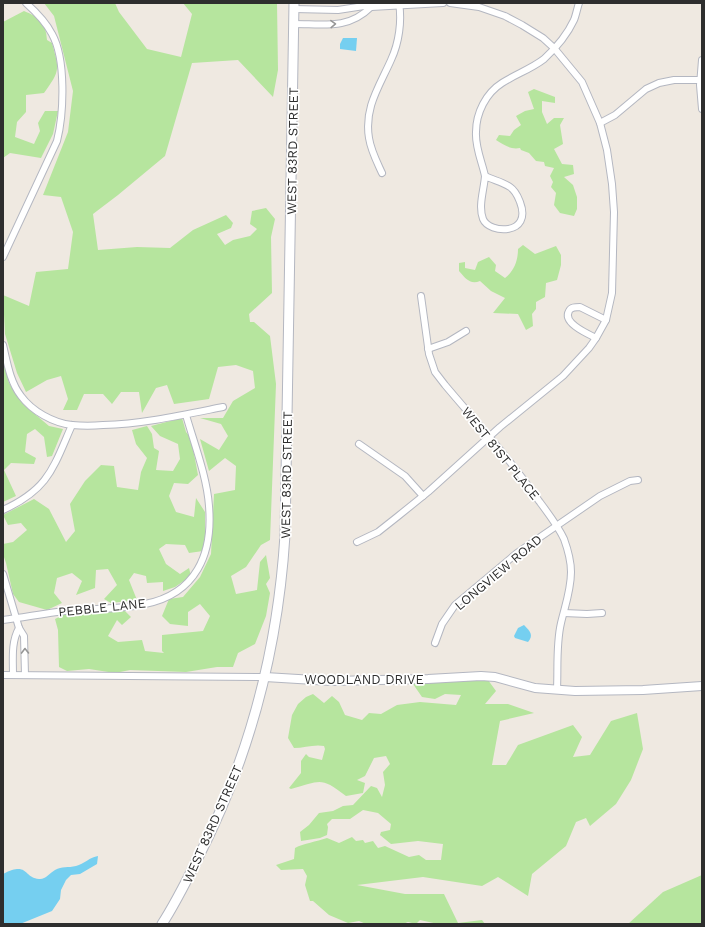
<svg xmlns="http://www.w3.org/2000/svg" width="705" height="927" viewBox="0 0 705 927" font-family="'Work Sans',sans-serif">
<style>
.green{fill:#b6e59e}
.water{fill:#75cff0}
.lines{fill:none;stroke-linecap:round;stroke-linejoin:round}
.minor-casing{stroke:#b4b7c1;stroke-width:8}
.tertiary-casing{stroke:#b4b7c1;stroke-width:10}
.secondary-casing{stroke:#b4b7c1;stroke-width:11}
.minor{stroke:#fff;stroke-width:6}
.tertiary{stroke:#fff;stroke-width:8}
.secondary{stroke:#fff;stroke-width:9}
.oneway{stroke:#969696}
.labels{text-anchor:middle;stroke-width:3.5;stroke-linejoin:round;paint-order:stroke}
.street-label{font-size:13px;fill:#2e2e2e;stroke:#fff}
</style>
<rect width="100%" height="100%" fill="#efe9e1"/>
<g class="green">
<polygon points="44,3 115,3 119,12 147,49 181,57 192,14 183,3 277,3 278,70 273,97 238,60 192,63 165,156 118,195 93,214 98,250 137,247 170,248 193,230 226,215 233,223 231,228 217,234 225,245 233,240 250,236 257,229 250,224 252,211 266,208 275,219 271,237 272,293 249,314 250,322 254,322 270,336 276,384 270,540 261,545 246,567 231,576 236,594 257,590 260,562 266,555 270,578 266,584 270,593 266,616 255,644 238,653 233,667 217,667 186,672 130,670 115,673 89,669 67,671 59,667 58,630 55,619 67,613 124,610 131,617 122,625 117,620 108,636 118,642 142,640 145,651 164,653 162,651 162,635 203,631 210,616 200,604 188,612 188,626 170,624 162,616 169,599 183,597 200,577 211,554 214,494 235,490 236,466 225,458 209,471 200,439 219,450 228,436 221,424 200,418 223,418 233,401 255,388 253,371 236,365 218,367 209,399 174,404 167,385 156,388 142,413 139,392 121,392 112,404 103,394 84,394 77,410 63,410 68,399 61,376 47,380 26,392 17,373 5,334 3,295 29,306 36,272 68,269 73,232 61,197 43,195 68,132 73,91 54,16"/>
<path d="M24,11C39,17 46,23 47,40L52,43C59,69 61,70 44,93L26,95V112L17,122L15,137L34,144L40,131L38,123L45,111H58L53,134L41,158L10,153L3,158V22Z"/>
<path d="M534,89L555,97V103L542,101V112L547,124L554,118H564L560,125L563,144L554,149L562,164L573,165L574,174L564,177L573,185L577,197V209L574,216L560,213L554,205L556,193L551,187L553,182L550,176L554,168L545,166L544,162L536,161L529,153L521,150L520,148C511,150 504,145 496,140L499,135L510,136L514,130L521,125L516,116L525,111L534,109L528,92Z"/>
<path d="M523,245L535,254L556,246L561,255V265L557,280L546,283L545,297L536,302V309L532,314L533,326L526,330L518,314L493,313L505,298L491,291L480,281C470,285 465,278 459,271V263L465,262V268L475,270L478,262L489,257L496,265L495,271L505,278C514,271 518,261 518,249Z"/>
<polygon points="3,360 9,383 24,405 49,426 63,429 52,456 47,457 44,437 35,429 27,434 25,452 36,458 34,464 11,463 4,470 16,496 3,502"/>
<polygon points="182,418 186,432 191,438 198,475 188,484 174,483 169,496 176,512 194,517 196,498 205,512 205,537 203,551 189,553 185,545 166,544 159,549 166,564 180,574 189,568 191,576 175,587 163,591 163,582 147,583 146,576 134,573 129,580 137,600 111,603 104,599 117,585 108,569 96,570 95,588 76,595 82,581 72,573 57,578 54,593 62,603 47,610 19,602 13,594 6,563 3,554 3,544 13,542 27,530 21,523 8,525 3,515 34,499 49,509 66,542 75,531 70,504 85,481 101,465 114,466 117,487 138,490 141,472 147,458 136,444 132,430 147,426 152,434 154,448 159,451 156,470 173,471 180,459 178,444 160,436 151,426"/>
<path d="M458,679L488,680L496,691L485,704H508L534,713L500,721L492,765H506L518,745L573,725L582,737L573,757L590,755L611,721L637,713L643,749L631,780L616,804L590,826L586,818L576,822L566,846L532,874L528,896L498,877L482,886L423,877L357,885L405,894H444L458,923L482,920L485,924H438L420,920L416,924L408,922L403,924H366L359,921L348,923L329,915L313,901H310L305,885L307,876L303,869L281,870L276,865L294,859L295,848C304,843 316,842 327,838L339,843L352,837L356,841L363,840L365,843L373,841L378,848L385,846L409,857L419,855L426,860H441L443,844L418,841L391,844L380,835L381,832L390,830L391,824L378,813L363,810L350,819H332L327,824L328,827L327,835L320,838L301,841L300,832L309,825L319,813L333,811L343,806L353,805L371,786L377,788L382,797L385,785L383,772L390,764L386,756L374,758L365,776L357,780L365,783L363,793L346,796C320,776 321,781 291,789L289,788L301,773V761L306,754L309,757L322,760L325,749L324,746C314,744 304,748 294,748L288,738L292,715L298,704L306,697L313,694L324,703L332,696L339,702L345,715L362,720L369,713L381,714L397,705L420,702L456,705L461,695L445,694L435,699L422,697L413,684Z"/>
<polygon points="702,875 702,924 628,924 663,892"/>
</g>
<g class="water">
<polygon points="343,38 357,38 356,51 340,49 340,44"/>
<path d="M524,625C530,631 534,635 528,642L515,638L514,636L518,628Z"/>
<path d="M98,856L97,864L80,874L71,875L66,880L61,890L60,899L52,911L20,924H3V874C29,861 23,878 39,879C45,880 50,873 55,870C62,866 68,868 76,866C84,864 90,857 98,856Z"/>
</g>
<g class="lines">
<g class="minor-casing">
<g id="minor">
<polyline points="294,9 338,10 364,6 371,7 443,3"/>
<path d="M294,24C323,24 348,30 371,7"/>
<polyline points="702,60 700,85 702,109"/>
<polyline points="600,123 615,115 646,89 659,83 674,80 702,80"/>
<path d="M382,173C377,162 371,151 369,138C364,108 379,87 391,60C399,43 402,21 399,3"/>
<path d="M485,176C482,162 475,147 476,132C476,113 486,93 502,83C516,74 531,69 544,59C556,48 567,35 574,20C576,15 577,9 579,3"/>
<path d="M485,176C493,180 503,182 510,187C516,191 518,197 520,202C533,236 489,234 483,219C478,206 484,190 485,176Z"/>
<path d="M3,257L57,141C64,113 66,59 52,34C46,22 36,12 26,3"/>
<path d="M421,296L429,354L435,372L445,385C477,423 511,460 539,501C548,513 558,526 564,539C568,550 571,561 571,572C571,590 565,606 561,623C556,644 558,668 557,689"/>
<path d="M596,338C588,334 562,323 569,311C571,307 575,307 580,307L606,320"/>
<path d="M3,345C7,362 10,382 21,396C32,411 53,423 72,425C82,426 93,426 103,425C143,424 183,415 223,407"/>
<polyline points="428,349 448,342 466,331"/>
<polyline points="359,444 405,476 423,496"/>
<path d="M3,510C49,489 53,468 72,425"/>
<polyline points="357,542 378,532 397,517 428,492 500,427 563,376 589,348 596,338 606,320 612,293 614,212 612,184 607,150 600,123 582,82 554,48 543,38 522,25 505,16 479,7 450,3"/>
<polyline points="3,574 19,628 24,636 25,675"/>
<polyline points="564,613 587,614 602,613"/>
<path d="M3,620C27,617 51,612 75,610C98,609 122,609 145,604C196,594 213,554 209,506C207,477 194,443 186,415"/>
<polyline points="435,643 442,624 455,605 517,553 600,496 630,481 638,480"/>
<polyline points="3,675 265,677"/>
<path d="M13,675C13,659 11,642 19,628"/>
</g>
</g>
<g class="tertiary-casing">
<polyline id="tertiary" points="265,677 331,681 428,679 481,676 495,677 535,688 575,691 643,690 702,686"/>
</g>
<g class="secondary-casing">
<path id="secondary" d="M162,924C175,904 186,882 197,860C249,759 278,649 285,535L294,3"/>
</g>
<use href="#minor" class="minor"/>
<use href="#tertiary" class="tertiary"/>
<use href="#secondary" class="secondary"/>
</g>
<defs><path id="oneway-chevron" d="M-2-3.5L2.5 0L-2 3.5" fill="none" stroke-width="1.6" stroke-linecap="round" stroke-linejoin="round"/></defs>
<g class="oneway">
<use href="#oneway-chevron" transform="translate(333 24) rotate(-2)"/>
<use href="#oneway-chevron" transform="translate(25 651) rotate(-91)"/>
</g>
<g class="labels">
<g class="street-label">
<text transform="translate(292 151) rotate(-89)" y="5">WEST 83RD STREET</text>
<text transform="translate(501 453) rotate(51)" y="5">WEST 81ST PLACE</text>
<text transform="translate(286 475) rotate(-89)" y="5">WEST 83RD STREET</text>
<text transform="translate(498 572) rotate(-40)" y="5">LONGVIEW ROAD</text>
<text transform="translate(102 607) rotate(-6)" y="5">PEBBLE LANE</text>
<text x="364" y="684">WOODLAND DRIVE</text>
<text transform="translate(212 824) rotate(-66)" y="5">WEST 83RD STREET</text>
</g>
</g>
<rect width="705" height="927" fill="none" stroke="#2e2e2e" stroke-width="8"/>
</svg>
